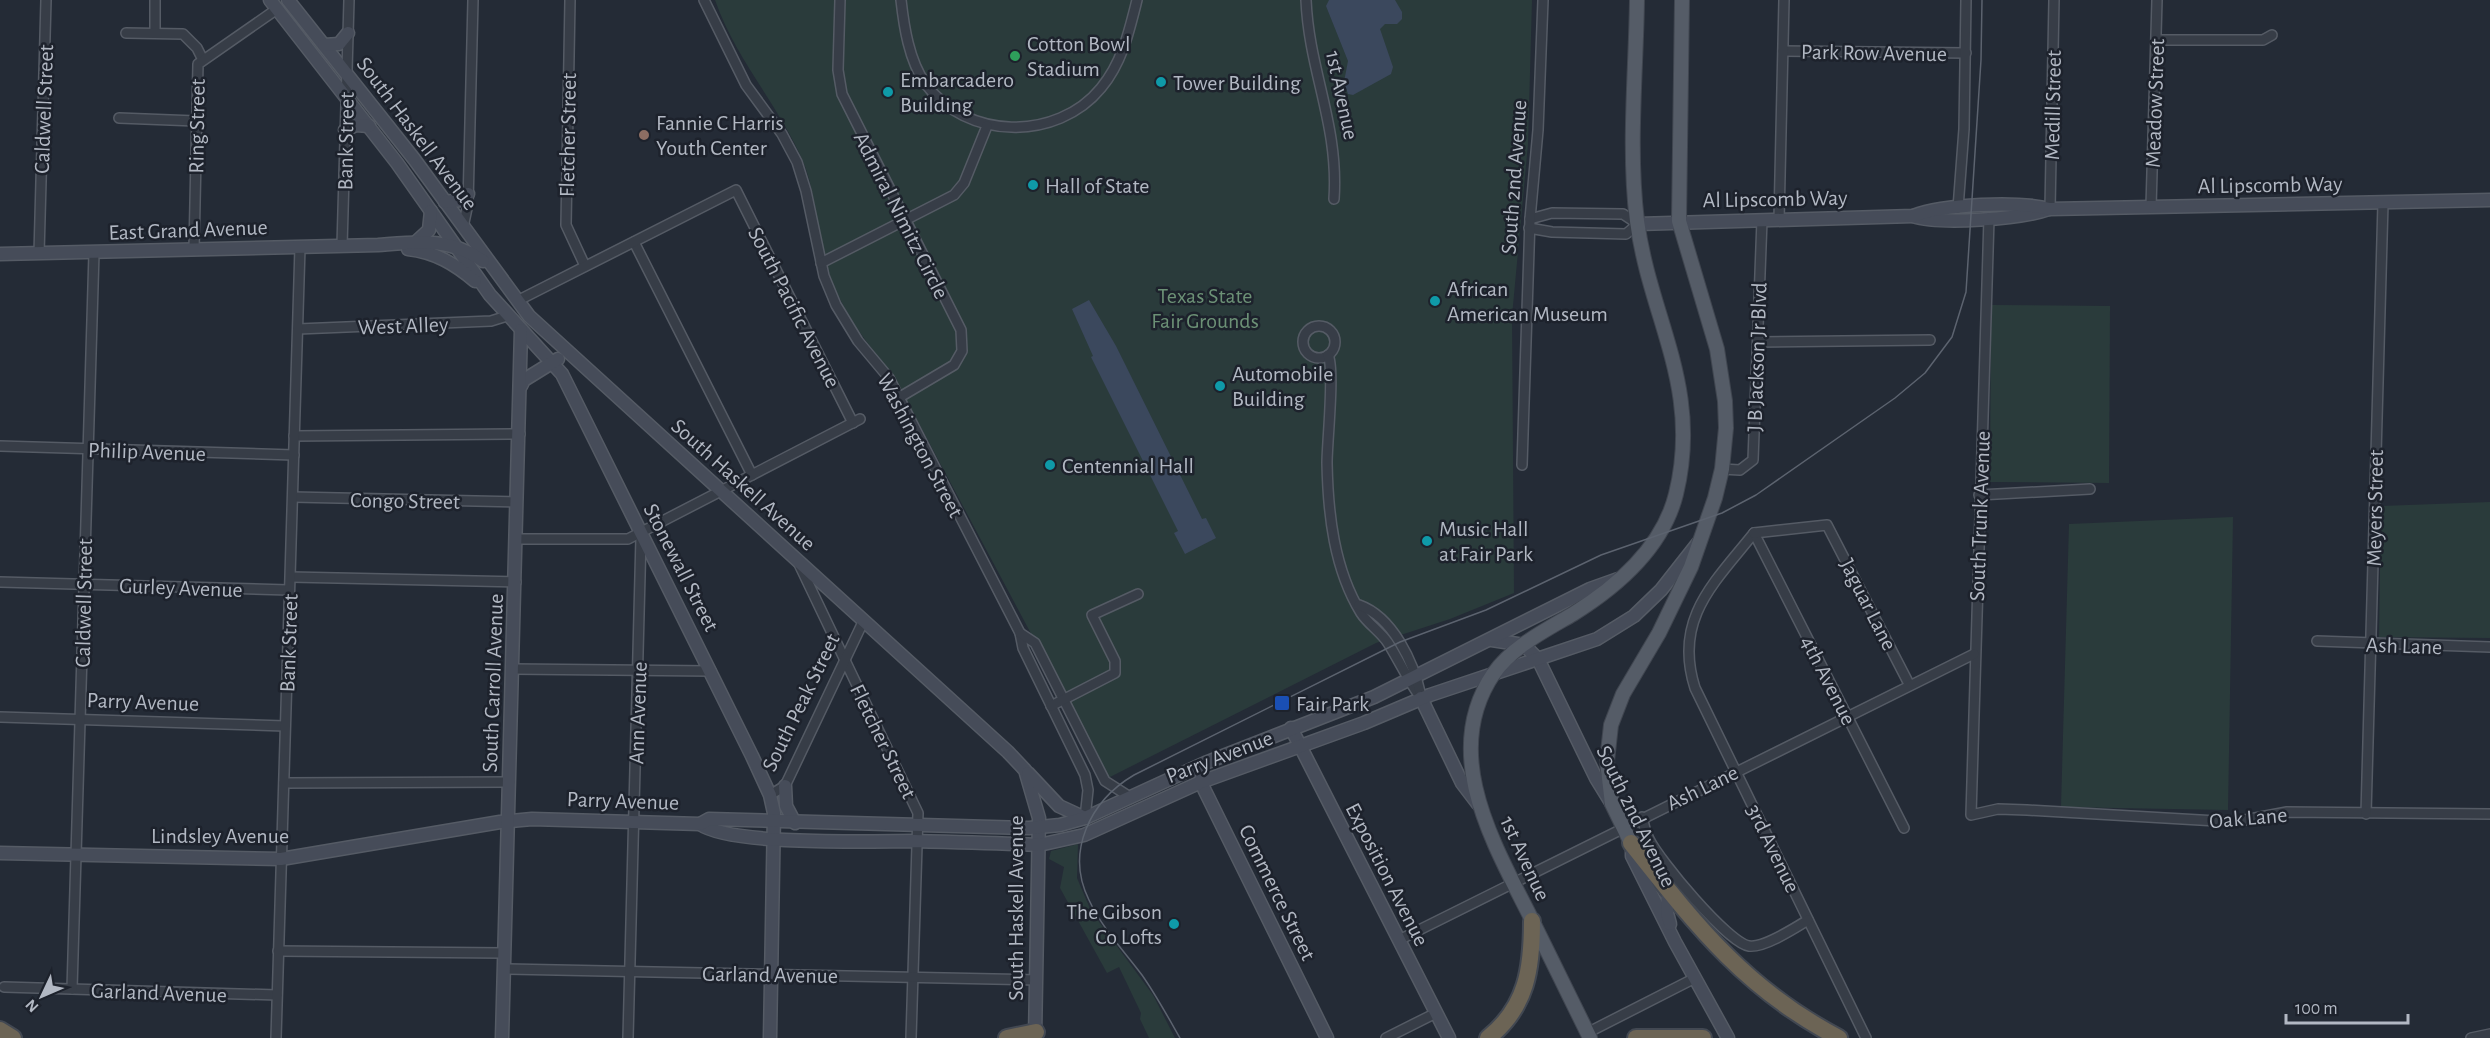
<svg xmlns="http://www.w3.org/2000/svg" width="2490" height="1038" viewBox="0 0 2490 1038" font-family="'Alegreya Sans',sans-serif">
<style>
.green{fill:#2a3b3b}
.water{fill:#3b485d}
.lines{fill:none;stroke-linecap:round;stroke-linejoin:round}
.street-casing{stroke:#555b65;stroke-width:12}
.secondary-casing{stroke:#555b65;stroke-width:15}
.primary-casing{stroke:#404650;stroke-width:16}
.highway-casing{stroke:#424852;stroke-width:20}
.street{stroke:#373d47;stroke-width:9}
.secondary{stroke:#464c59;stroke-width:12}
.primary{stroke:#555c67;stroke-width:14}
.highway{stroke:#6c6455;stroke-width:16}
.tram{stroke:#5c636f;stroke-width:1.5}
.leisure-dot{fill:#2e9e5b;stroke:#1d222c;stroke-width:2}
.culture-dot{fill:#0f9aa8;stroke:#1d222c;stroke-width:2}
.education-dot{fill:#8d6e63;stroke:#1d222c;stroke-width:2}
.transit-dot{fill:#1a4fb4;stroke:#1d222c;stroke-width:2}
.labels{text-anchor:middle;stroke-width:5;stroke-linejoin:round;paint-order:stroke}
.poi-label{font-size:22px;fill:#b2b8c3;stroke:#1d222c;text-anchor:start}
.street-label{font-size:22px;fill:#b2b8c3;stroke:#1d222c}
.park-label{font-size:22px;fill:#6c9176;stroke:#1d222c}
</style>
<rect width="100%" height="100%" fill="#242b36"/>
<g class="green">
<path d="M715,0H1532L1528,144L1512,316L1514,593L1450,619L1376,643L1108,778L892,373C860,336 832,297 822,248C816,219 814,186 802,159C777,103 735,58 715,0Z"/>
<polygon points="1991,305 2110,306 2109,483 1990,482"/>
<polygon points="2490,502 2490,638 2379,637 2381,506"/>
<polygon points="2233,517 2228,810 2061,807 2069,524"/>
<polygon points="1078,844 1077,878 1091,911 1153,995 1175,1038 1149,1038 1140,1019 1141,1013 1119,967 1107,973 1060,888 1064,867 1049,859 1051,851"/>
</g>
<g class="water">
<polygon points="1329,0 1395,0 1402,12 1402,19 1397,24 1385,24 1380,29 1393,67 1391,74 1353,95 1348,94 1344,82 1348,61 1326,6"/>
<polygon points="1089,300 1116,346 1202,519 1206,518 1216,538 1185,554 1174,533 1178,531 1091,357 1093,356 1072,309"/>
</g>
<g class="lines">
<g class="street-casing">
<g id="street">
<polyline points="155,0 155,33"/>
<polyline points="570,0 566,225 585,266"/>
<polyline points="704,0 746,85 782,134 797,162 806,191 824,276 836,305 858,341 889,378 1020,633 1023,648 1085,775 1088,790 1085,818"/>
<polyline points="840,0 838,70 842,94 961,330 962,351 954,365 900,397"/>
<path d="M901,0C904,27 909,60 925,83C965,140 1057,142 1101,88C1122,63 1129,32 1137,0"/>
<path d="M1306,0C1309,71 1339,125 1334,199"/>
<polyline points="126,33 183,34 197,48 203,60"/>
<polyline points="2156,40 2263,40 2272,35"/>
<polyline points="1783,51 1966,53"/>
<polyline points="119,118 196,121"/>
<polyline points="2151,207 2157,0"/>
<polyline points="1958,208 1964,129 1966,0"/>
<polyline points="2050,209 2054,0"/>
<polyline points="1989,218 1971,815 1998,809 2027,810 2234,822 2287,812 2490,814"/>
<polyline points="1779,220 1784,0"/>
<polyline points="463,227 468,204 473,0"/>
<polyline points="1529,228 1552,232 1626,234 1638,224 1623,214 1552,213 1530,219"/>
<polyline points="634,242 752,475"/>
<polyline points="342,246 349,0"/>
<polyline points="194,249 198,64 277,9"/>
<polyline points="39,254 46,0"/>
<polyline points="821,263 954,195 964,183 987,126"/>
<polyline points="517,301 736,190 853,423"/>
<circle cx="1319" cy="342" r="16"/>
<polyline points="298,329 491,321 507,316"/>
<polyline points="1758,342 1930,340"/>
<path d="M1328,355C1335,369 1327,442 1327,463C1328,514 1334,569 1361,613C1368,624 1381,632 1388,643C1400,662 1408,681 1421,698"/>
<polyline points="294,436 520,434"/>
<polyline points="0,446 294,455"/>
<polyline points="1522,465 1530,219 1538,130 1543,0"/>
<polyline points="1722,469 1740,470 1753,460 1762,220"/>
<polyline points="1979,495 2090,489"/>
<polyline points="293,497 517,502"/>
<path d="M1754,533C1714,583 1673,619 1695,688L1866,1038"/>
<polyline points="1754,533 1904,828"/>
<polyline points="1754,533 1827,525 1909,684"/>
<polyline points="517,539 628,539 860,419"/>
<polyline points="799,564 918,813 911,1038"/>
<polyline points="291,577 516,582"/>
<polyline points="0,582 289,590"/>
<path d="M1359,605C1393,617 1414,663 1421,696"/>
<polyline points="1020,633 1035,643 1105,781 1130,797"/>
<polyline points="2317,641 2490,647"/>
<polyline points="513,669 711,671"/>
<polyline points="1051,706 1115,673 1115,661 1092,615 1138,594"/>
<polyline points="0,717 285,726"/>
<polyline points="284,783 510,782"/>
<polyline points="770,795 785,786 863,622"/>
<polyline points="2366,814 2383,203"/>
<path d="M1642,817C1644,824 1645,832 1649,839C1659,860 1728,943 1749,946C1764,948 1795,928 1808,920"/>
<polyline points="1399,940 1974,654"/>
<polyline points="278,951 504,953"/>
<polyline points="504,969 1037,980"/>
<polyline points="4,987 277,995"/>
<polyline points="72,989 94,253"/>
<polyline points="1587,1033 1695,978"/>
<polyline points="276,1038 300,247"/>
<polyline points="628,1038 641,537"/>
<polyline points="1386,1038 1436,1013"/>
<polyline points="2471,1038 2490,1034"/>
</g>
</g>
<g class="secondary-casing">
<g id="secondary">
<polyline points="270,0 397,163 490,295 562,374 752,756 770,795 774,813 770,1038"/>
<polyline points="288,0 414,159 529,316 1008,752 1025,770 1039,818 1035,1038"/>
<polyline points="324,45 339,44 348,33"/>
<polyline points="345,130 356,125 369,126"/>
<polyline points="445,202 461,200 468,194"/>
<path d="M1913,216C1940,225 2021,219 2049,209"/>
<path d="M1638,224L1913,216C1944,204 2017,201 2050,209L2490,200"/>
<polyline points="416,242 429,230 431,211"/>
<path d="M408,249C435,252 455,264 475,281"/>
<path d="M0,254L378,245C417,242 449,237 483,261"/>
<polyline points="521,386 524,380 558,359"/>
<polyline points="1492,640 1524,645 1538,659 1596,778 1612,804"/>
<polyline points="1421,698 1462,783 1478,804"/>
<polyline points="1291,728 1449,1038"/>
<polyline points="1028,773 1059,806 1085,818"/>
<polyline points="1202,776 1201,782 1205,791 1327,1038"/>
<polyline points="785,786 786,806 795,823"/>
<path d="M700,824C731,846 871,841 914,841C956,842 997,843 1039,845L1084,835L1201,782L1364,723L1430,695L1597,639L1634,616L1661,590L1698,543"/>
<polyline points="1632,848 1632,856 1675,942 1728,1038"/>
<polyline points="0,853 281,859 500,822 532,819 700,824 709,819 1029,828 1060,825 1085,818 1205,763 1374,697 1590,589 1618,579"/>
<polyline points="1668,890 1667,913 1670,924"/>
<polyline points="502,1038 521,330"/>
</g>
</g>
<g class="primary-casing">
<g id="primary">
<polyline points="1631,843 1612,804 1607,761 1611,725 1623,694 1659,633 1691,567 1715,498 1722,469 1726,428 1725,401 1717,349 1679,221 1682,0"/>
<path d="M1590,1038C1570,998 1551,958 1531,918C1494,844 1439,753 1494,673C1512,647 1546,630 1573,614C1618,586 1663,547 1676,494C1702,387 1650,319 1637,221C1628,148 1636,73 1637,0"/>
</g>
</g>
<g class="highway-casing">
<g id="highway">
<path d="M1631,843C1696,925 1745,989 1839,1038"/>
<polyline points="0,1030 13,1038"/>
<polyline points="1007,1038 1036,1032"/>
<path d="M1488,1038C1527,1007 1532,968 1532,921"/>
<polyline points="1636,1038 1703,1038"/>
</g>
</g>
<use href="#street" class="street"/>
<use href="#secondary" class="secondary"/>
<use href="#primary" class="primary"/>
<use href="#highway" class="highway"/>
<path class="tram" d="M1180,1038C1168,1017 1156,995 1142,975C1124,951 1102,928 1089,900C1065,852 1090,801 1134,775L1400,642L1486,610L1601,555L1722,513L1756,495L1895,398L1925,373L1952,337L1966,292L1981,60L1982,0"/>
</g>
<circle class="leisure-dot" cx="1015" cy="56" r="6"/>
<g class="culture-dot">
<circle cx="1161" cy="82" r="6"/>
<circle cx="888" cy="92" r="6"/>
<circle cx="1033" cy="185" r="6"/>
<circle cx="1435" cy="301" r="6"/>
<circle cx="1220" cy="386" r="6"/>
<circle cx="1050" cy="465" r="6"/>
<circle cx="1427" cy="541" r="6"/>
<circle cx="1174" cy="924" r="6"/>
</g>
<circle class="education-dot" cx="644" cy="135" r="6"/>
<rect class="transit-dot" x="1274" y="695" width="16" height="16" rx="3"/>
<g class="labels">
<g class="poi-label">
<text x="1027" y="51">Cotton Bowl<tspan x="1027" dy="25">Stadium</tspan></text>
<text x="900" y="87">Embarcadero<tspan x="900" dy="25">Building</tspan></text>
<text x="1173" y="90">Tower Building</text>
<text x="656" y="130">Fannie C Harris<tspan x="656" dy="25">Youth Center</tspan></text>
<text x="1045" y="193">Hall of State</text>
<text x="1447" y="296">African<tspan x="1447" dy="25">American Museum</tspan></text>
<text x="1232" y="381">Automobile<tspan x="1232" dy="25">Building</tspan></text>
<text x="1062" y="473">Centennial Hall</text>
<text x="1439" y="536">Music Hall<tspan x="1439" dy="25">at Fair Park</tspan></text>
<text x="1296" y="711">Fair Park</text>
<text x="1162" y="919" text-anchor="end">The Gibson<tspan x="1162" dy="25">Co Lofts</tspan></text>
</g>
<g class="street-label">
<text transform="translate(1874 52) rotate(1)" y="8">Park Row Avenue</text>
<text transform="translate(1343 95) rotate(78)" y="8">1st Avenue</text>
<text transform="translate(2154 103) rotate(-88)" y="8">Meadow Street</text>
<text transform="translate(2052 105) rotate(-89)" y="8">Medill Street</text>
<text transform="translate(43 109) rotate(-88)" y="8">Caldwell Street</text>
<text transform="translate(196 126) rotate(-89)" y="8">Ring Street</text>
<text transform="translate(418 133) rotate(53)" y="8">South Haskell Avenue</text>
<text transform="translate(567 135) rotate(-89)" y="8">Fletcher Street</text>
<text transform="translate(345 141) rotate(-89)" y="8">Bank Street</text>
<text transform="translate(1513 177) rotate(-86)" y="8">South 2nd Avenue</text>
<text transform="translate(2270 184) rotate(-1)" y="8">Al Lipscomb Way</text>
<text transform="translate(1775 198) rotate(-1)" y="8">Al Lipscomb Way</text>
<text transform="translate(902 215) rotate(63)" y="8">Admiral Nimitz Circle</text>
<text transform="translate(188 229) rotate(-2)" y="8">East Grand Avenue</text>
<text transform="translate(795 307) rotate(63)" y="8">South Pacific Avenue</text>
<text transform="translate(403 325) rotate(-2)" y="8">West Alley</text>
<text transform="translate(1756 357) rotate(-88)" y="8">J B Jackson Jr Blvd</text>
<text transform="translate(921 445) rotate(62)" y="8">Washington Street</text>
<text transform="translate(147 451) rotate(2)" y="8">Philip Avenue</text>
<text transform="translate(744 484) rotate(42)" y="8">South Haskell Avenue</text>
<text transform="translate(405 500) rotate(1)" y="8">Congo Street</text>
<text transform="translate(2374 508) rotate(-89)" y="8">Meyers Street</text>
<text transform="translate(1979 516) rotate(-88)" y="8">South Trunk Avenue</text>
<text transform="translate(682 567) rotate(63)" y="8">Stonewall Street</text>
<text transform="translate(181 587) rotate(2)" y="8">Gurley Avenue</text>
<text transform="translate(83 603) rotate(-89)" y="8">Caldwell Street</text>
<text transform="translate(1869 604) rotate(63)" y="8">Jaguar Lane</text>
<text transform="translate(288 643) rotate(-88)" y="8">Bank Street</text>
<text transform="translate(2404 645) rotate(2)" y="8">Ash Lane</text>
<text transform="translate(1829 680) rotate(63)" y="8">4th Avenue</text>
<text transform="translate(492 683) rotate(-88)" y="8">South Carroll Avenue</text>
<text transform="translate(143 701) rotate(2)" y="8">Parry Avenue</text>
<text transform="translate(800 702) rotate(-64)" y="8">South Peak Street</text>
<text transform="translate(637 713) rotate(-88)" y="8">Ann Avenue</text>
<text transform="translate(884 741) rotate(64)" y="8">Fletcher Street</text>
<text transform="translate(1219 756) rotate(-21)" y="8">Parry Avenue</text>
<text transform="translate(1702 787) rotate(-26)" y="8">Ash Lane</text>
<text transform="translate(623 800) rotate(2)" y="8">Parry Avenue</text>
<text transform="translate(1637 816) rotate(64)" y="8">South 2nd Avenue</text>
<text transform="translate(2248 817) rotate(-5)" y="8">Oak Lane</text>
<text x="220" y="843">Lindsley Avenue</text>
<text transform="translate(1774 848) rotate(64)" y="8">3rd Avenue</text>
<text transform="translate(1526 858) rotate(65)" y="8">1st Avenue</text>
<text transform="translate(1388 874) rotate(63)" y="8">Exposition Avenue</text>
<text transform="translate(1278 892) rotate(64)" y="8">Commerce Street</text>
<text transform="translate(1015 908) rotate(-90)" y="8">South Haskell Avenue</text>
<text transform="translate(770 974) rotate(1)" y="8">Garland Avenue</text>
<text transform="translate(159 992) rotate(2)" y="8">Garland Avenue</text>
</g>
<g class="park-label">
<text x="1205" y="303">Texas State<tspan x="1205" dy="25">Fair Grounds</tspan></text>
</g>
</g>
<g transform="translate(42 996) rotate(226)" stroke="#1d222c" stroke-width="4.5" paint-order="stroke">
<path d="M0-4.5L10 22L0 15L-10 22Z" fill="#b2b8c3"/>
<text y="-9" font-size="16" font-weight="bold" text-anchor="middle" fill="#b2b8c3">N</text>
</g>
<path d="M2286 1014v9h122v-9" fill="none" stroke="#b2b8c3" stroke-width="3"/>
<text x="2295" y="1014" font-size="18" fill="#b2b8c3" stroke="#1d222c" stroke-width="4.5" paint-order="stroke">100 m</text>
</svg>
